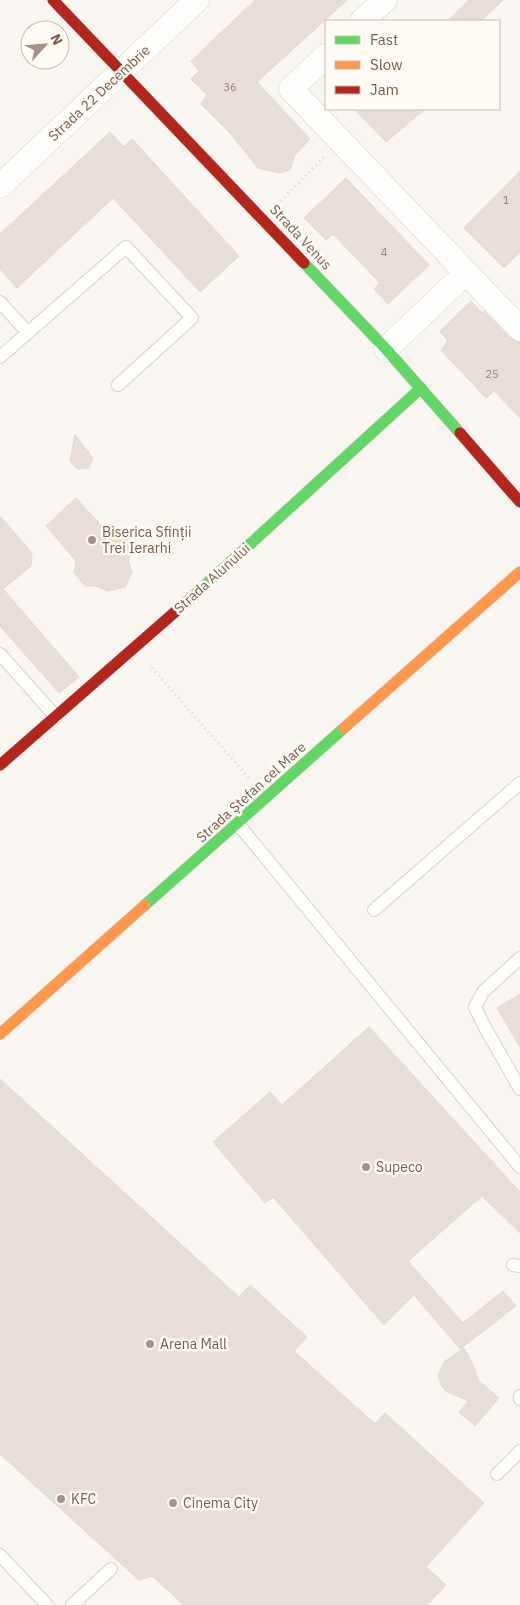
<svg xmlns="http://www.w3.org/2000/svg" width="520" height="1605" viewBox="0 0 520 1605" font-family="'IBM Plex Sans',sans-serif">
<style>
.building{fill:#e6ded7;stroke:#e2d8d2}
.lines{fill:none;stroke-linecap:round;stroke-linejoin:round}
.lane-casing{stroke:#d7d1cb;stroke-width:14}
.street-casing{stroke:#d7d1cb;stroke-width:25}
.fast-casing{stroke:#d9d2cb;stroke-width:12}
.slow-casing{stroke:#d9d2cb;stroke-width:12}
.jam-casing{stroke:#d9d2cb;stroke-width:12}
.path{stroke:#dcd5d0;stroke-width:3;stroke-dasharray:1 4;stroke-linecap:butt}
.lane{stroke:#fefefd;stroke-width:12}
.street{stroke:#fefefd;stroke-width:24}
.fast{stroke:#63d668;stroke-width:11}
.slow{stroke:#ff974d;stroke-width:11}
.jam{stroke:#b3261e;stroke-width:11}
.poi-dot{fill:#a69286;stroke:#fffaf3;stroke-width:2}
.labels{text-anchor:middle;stroke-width:5;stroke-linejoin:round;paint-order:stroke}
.number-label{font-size:11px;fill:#977e72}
.street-label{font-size:14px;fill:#7a5c4d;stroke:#fffaf3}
.poi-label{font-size:14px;fill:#7a5c4d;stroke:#fffaf3;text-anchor:start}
</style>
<rect width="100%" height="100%" fill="#f9f5f0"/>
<g class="building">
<polygon points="255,0 347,0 257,82 310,139 295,155 290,170 280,173 258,168 230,133 201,104 207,95 191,79 199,71 191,61"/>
<polygon points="469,0 503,0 481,21 448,21"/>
<polygon points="354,109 425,109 386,142"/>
<polygon points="110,132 124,147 132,139 239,256 200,292 113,198 17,288 0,269 0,234"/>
<polygon points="520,171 520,252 504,268 464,228"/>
<polygon points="346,178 429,265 388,304 374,289 380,283 333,234 326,240 304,218"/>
<polygon points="471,301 482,313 484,311 510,338 520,342 520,418 494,391 486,398 441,350 448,341 440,331"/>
<polygon points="75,435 93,458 89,468 77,469 70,461"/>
<polygon points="76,498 108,533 122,533 133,546 128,560 132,573 125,587 108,591 96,586 85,586 74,573 76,561 46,526"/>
<polygon points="0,516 32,553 31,566 3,589 79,677 59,693 0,626"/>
<polygon points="520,994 520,1047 497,1008"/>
<polygon points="369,1027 520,1192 520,1233 482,1196 408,1261 463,1323 503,1291 516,1306 460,1349 414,1295 384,1325 273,1197 265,1203 213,1142 270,1092 282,1105"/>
<polygon points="0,1079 239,1297 250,1285 307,1337 294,1351 375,1424 385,1413 484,1503 426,1567 446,1585 427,1605 184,1605 152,1576 139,1580 0,1454"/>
<polygon points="464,1348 475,1369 478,1380 499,1398 475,1426 459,1412 469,1401 447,1392 442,1387 438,1375 444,1362"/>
</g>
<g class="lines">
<g class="lane-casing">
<g id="lane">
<polyline points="0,302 28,333"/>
<polyline points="0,357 126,247 192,318 118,385"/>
<polyline points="0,654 56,717"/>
<polyline points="238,824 520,1167"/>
<polyline points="374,910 520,783"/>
<polyline points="520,958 483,992 475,1007 483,1024 520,1089"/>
<polyline points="513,1265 520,1266"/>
<polyline points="520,1396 520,1399"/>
<polyline points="497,1474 520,1451"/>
<polyline points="0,1555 47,1605"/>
<polyline points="72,1605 111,1569"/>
</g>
</g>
<g class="street-casing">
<g id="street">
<polyline points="362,21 385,0"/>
<polyline points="326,56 291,89 520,329"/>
<polyline points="0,186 197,0"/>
<polyline points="386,349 466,273"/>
</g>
</g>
<g class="fast-casing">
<g id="fast">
<polyline points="304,263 386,349 460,433"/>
<polyline points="191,598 421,388"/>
<polyline points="145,905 344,728"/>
</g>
</g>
<g class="slow-casing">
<g id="slow">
<polyline points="344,728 520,572"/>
<polyline points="0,1034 145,905"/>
</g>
</g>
<g class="jam-casing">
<g id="jam">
<polyline points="53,0 304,263"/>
<polyline points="460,433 520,502"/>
<polyline points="0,765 191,598"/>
</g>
</g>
<g class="path">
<polyline points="281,201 324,157"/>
<polyline points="152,668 250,779"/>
</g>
<use href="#lane" class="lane"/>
<use href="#street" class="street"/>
<use href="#fast" class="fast"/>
<use href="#slow" class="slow"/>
<use href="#jam" class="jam"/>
</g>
<g class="poi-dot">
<circle cx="92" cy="540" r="5"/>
<circle cx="366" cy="1167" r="5"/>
<circle cx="150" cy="1344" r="5"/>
<circle cx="61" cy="1499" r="5"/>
<circle cx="173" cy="1503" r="5"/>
</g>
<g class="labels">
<g class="number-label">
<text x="230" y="91">36</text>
<text x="506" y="204">1</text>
<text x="384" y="256">4</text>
<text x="492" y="378">25</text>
</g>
<g class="street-label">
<text transform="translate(99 93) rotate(-43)" y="5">Strada 22 Decembrie</text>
<text transform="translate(301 237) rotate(47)" y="5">Strada Venus</text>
<text transform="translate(212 578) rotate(-42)" y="5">Strada Alunului</text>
<text transform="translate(251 792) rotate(-42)" y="5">Strada Ștefan cel Mare</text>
</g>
<g class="poi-label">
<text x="102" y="537">Biserica Sfinții<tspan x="102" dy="16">Trei Ierarhi</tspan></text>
<text x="376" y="1172">Supeco</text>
<text x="160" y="1349">Arena Mall</text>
<text x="71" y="1504">KFC</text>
<text x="183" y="1508">Cinema City</text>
</g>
</g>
<rect x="325" y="20" width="175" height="90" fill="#fffaf3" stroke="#cabbb1"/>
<rect x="335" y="36" width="25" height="8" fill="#63d668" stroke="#cabbb1"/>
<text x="370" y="45" font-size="15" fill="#7a5c4d">Fast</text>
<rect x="335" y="61" width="25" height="8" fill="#ff974d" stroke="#cabbb1"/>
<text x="370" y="70" font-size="15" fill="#7a5c4d">Slow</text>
<rect x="335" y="86" width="25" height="8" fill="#b3261e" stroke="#cabbb1"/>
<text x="370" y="95" font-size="15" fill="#7a5c4d">Jam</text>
<g transform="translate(45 45) rotate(64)"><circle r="24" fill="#fffaf3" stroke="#cabbb1"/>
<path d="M0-4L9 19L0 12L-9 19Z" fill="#a69286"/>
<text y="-8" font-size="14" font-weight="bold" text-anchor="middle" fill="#7a5c4d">N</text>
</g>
</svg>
